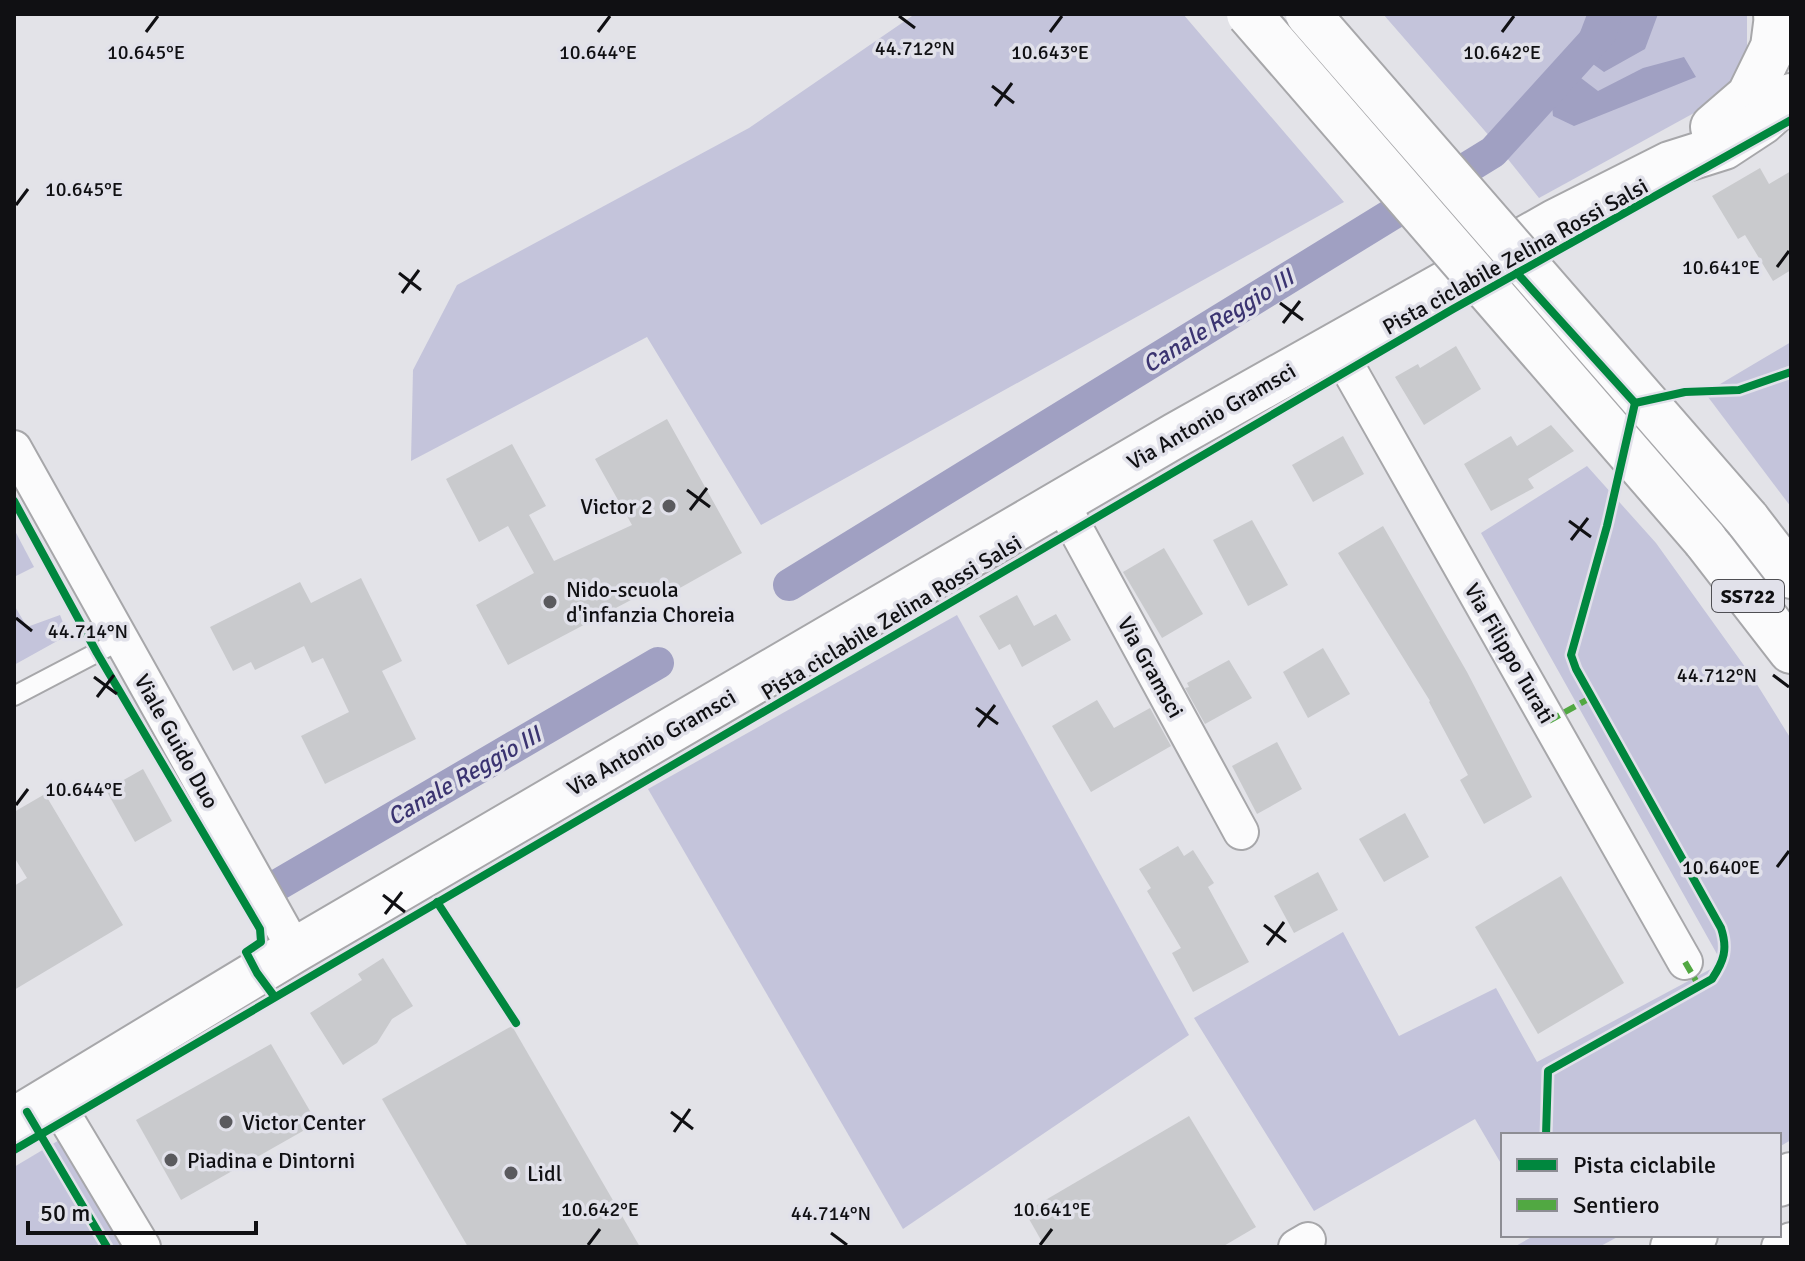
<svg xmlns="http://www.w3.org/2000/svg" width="1805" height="1261" viewBox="0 0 1805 1261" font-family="Signika,sans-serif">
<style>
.green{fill:#c4c4db}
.water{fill:#a0a0c2}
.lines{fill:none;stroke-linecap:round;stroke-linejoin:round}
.canal{stroke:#a0a0c2;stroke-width:32}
.building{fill:#c9cacd}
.service-casing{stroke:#a7a7aa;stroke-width:22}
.minor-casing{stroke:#a7a7aa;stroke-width:38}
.tertiary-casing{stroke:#a7a7aa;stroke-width:48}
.secondary-casing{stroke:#a7a7aa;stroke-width:48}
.trunk-casing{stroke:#a7a7aa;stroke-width:48}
.service{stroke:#fbfbfc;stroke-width:18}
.minor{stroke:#fbfbfc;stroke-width:34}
.tertiary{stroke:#fbfbfc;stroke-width:44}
.secondary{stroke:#fbfbfc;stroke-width:44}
.trunk{stroke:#fbfbfc;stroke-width:44}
.trunk-bridge-casing{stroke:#a7a7aa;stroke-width:48;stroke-linecap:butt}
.trunk-bridge{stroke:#fbfbfc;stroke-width:44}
.quiet{stroke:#51a842;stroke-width:6;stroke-dasharray:12 6;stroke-linecap:butt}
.cycleway-casing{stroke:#e1e1ea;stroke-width:13}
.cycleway{stroke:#00873e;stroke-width:8}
.ticks{fill:none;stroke:#101013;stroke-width:3}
.poi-dot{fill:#5a5a5e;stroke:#e1e1ea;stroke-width:3}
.labels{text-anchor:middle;stroke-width:7;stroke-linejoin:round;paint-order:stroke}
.shield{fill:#e1e1ea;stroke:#4f4f54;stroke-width:2}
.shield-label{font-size:20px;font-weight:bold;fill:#101013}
.street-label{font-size:22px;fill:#101013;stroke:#e1e1ea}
.poi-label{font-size:22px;fill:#101013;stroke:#e1e1ea;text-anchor:start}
.water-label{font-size:24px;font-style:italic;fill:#3b3471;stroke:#e1e1ea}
.ticks-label{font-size:20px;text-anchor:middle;fill:#101013;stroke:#e1e1ea;stroke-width:7;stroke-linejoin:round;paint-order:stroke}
</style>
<rect width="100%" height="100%" fill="#e3e3e8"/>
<g class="green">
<polygon points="915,14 1183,14 1344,202 761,525 647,337 411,461 413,370 457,285 749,128"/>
<polygon points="1383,14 1747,14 1747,60 1725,96 1539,198 1491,138"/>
<polygon points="1791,342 1791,507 1705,393"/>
<polygon points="1587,466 1656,543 1753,678 1791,739 1791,1140 1779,1147 1779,1135 1503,1135 1503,1167 1475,1119 1314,1211 1194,1018 1343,932 1399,1036 1496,988 1537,1062 1722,963 1481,533"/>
<polygon points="14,529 34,567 14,577"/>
<polygon points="14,605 27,627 60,615 68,635 14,665"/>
<polygon points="957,615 1189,1035 903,1229 648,789"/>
<polygon points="61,1139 122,1247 14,1247 14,1167"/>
<polygon points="1535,1235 1621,1235 1599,1247 1514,1247"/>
</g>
<g class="water">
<polygon points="1587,14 1658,14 1645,49 1604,72 1579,54 1584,48 1576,43"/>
<polygon points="1684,57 1696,77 1574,126 1553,116 1552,106 1577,75 1598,91 1643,68"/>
</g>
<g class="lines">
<g class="canal">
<polyline points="789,585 1493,152 1600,34 1606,14"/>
<polyline points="269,890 658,663"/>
</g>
</g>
<g class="building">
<polygon points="1760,168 1769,184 1791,171 1791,270 1773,281 1745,235 1738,239 1712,196"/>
<polygon points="1456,346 1481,389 1424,425 1395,377 1418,364 1420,368"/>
<polygon points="667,419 742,553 671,593 665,582 508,665 476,605 534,573 508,526 479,542 446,479 512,444 546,506 529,515 554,561 632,525 595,459"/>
<polygon points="1551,425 1574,451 1528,479 1534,488 1491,511 1464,464 1511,436 1517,446"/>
<polygon points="1343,436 1364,474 1313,502 1292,465"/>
<polygon points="1252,520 1288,585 1248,606 1213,540"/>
<polygon points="1383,526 1467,672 1532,797 1484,824 1460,780 1468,775 1429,702 1430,701 1338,553"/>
<polygon points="1164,548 1203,614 1162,638 1123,572"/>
<polygon points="361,578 402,661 382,671 416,739 325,784 301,736 349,712 323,658 312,663 304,646 255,670 251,662 233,671 210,627 300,582 311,603"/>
<polygon points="1017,595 1034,626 1056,614 1071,640 1022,667 1010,644 999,650 979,616"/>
<polygon points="1323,648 1350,694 1308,718 1283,672"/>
<polygon points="1229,660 1252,698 1205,724 1185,688 1189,687 1187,683"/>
<polygon points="1097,700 1114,728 1150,708 1171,746 1091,792 1052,726"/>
<polygon points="1277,742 1302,789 1257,814 1232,766"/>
<polygon points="143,769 172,821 135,842 106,790"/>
<polygon points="45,794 123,925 14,990 14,886 27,878 14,857 14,812"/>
<polygon points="1405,813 1429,857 1384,882 1359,839"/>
<polygon points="1178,846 1184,856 1193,850 1214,883 1208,887 1249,962 1193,992 1172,953 1181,948 1147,891 1151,888 1139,869"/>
<polygon points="1318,872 1338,910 1294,933 1274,896"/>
<polygon points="1561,876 1624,983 1538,1034 1475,927"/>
<polygon points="383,958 413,1006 392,1019 377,1043 343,1065 310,1013 362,980 358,974"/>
<polygon points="512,1026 640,1247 468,1247 382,1099"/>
<polygon points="271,1044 317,1123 181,1200 136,1120"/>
<polygon points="1189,1116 1256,1227 1222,1247 1045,1247 1025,1212"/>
</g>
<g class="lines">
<g class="service-casing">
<polyline id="service" points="14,696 121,640"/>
</g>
<g class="minor-casing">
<g id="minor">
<polyline points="1333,347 1350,371 1685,962"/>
<polyline points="14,448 295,950"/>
<polyline points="1061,502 1241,832"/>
<polyline points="53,1097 143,1247"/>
<polyline points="1296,1247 1308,1240"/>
<polyline points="1779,1247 1791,1240"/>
</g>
</g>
<g class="tertiary-casing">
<g id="tertiary">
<polyline points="1713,127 1749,96 1773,47 1777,16"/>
<polyline points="14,1120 295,950 1176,435 1555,222 1670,164 1724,147 1762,122 1791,96"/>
</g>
</g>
<g class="secondary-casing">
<polyline id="secondary" points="1776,14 1791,36"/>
</g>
<g class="trunk-casing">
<g id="trunk">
<polyline points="1747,519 1791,576"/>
<polyline points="1705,540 1791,651"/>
<polyline points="1779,1184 1791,1175"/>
<polyline points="1673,1247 1695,1235"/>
</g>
</g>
<use href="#service" class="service"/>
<use href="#minor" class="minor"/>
<use href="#tertiary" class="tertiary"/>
<use href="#secondary" class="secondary"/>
<use href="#trunk" class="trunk"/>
<g class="trunk-bridge-casing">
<g id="trunk-bridge">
<polyline points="1249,14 1705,540"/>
<polyline points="1308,14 1747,519"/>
</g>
</g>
<use href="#trunk-bridge" class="trunk-bridge"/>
<g class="quiet">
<polyline points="1549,721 1592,697"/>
<polyline points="1685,962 1699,986"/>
</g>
<g class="cycleway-casing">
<g id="cycleway">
<polyline points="1517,273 1635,403"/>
<polyline points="14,501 97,653 260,929 261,942 246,952 257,973 274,996"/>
<polyline points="437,902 516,1023"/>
<polyline points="27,1112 107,1247"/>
<path d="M1546,1135L1548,1071L1712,979C1724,961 1728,949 1721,928L1576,669L1571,655L1607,526L1635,403L1685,392L1739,390L1791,372"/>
<polyline points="14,1150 1453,309 1791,120"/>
</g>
</g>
<use href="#cycleway" class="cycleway"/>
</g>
<path class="ticks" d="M899,16L915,28M146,32L158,16M598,32L610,16M1050,32L1062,16M1502,32L1514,16M992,86L1014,103M995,106L1012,83M16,205L28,189M1777,267L1789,251M399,273L421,290M402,293L419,270M1280,303L1303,320M1283,323L1300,301M687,490L710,507M690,510L707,488M1569,521L1591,537M1571,540L1588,518M16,618L32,631M1773,675L1789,687M94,677L117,694M97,697L114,675M976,708L998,724M978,727L995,705M16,805L28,789M1777,867L1789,851M383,895L405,912M385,914L402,892M1264,925L1286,942M1267,945L1284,922M671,1112L693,1129M674,1132L690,1109M831,1233L847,1245M588,1245L600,1229M1040,1245L1052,1229"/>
<g class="poi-dot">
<circle cx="669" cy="506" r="8"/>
<circle cx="550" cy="602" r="8"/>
<circle cx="226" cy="1122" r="8"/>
<circle cx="171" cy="1160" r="8"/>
<circle cx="511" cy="1173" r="8"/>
</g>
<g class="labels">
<rect class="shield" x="1712" y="580" width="72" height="32" rx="6"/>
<g class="shield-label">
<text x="1748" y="603">SS722</text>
</g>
<g class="street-label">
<text transform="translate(1515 256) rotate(-29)" y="8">Pista ciclabile Zelina Rossi Salsi</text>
<text transform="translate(1211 416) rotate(-30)" y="8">Via Antonio Gramsci</text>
<text transform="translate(891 617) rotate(-31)" y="8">Pista ciclabile Zelina Rossi Salsi</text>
<text transform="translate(1510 653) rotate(60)" y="8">Via Filippo Turati</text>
<text transform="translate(1151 667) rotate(61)" y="8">Via Gramsci</text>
<text transform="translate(177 741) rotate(61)" y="8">Viale Guido Duo</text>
<text transform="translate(651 742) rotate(-30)" y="8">Via Antonio Gramsci</text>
</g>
<g class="poi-label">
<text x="653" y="514" text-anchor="end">Victor 2</text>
<text x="566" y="597">Nido-scuola<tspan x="566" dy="25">d'infanzia Choreia</tspan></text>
<text x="242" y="1130">Victor Center</text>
<text x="187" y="1168">Piadina e Dintorni</text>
<text x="527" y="1181">Lidl</text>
</g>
<g class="water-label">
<text transform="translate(1218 321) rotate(-32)" y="8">Canale Reggio III</text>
<text transform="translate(464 776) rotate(-30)" y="8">Canale Reggio III</text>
</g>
</g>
<g class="ticks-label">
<text x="915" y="55">44.712°N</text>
<text x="146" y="59">10.645°E</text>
<text x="598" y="59">10.644°E</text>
<text x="1050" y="59">10.643°E</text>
<text x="1502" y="59">10.642°E</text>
<text x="84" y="196">10.645°E</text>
<text x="1721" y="274">10.641°E</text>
<text x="88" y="638">44.714°N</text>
<text x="1717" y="682">44.712°N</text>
<text x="84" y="796">10.644°E</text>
<text x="1721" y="874">10.640°E</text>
<text x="600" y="1216">10.642°E</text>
<text x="1052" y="1216">10.641°E</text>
<text x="831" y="1220">44.714°N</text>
</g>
<rect width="1805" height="1261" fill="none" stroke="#101013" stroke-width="32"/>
<rect x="1501" y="1133" width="280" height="104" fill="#e1e1ea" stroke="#8d8d94" stroke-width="2"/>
<rect x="1517" y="1159" width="40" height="12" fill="#00873e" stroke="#8d8d94" stroke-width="2"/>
<text x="1573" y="1173" font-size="24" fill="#101013">Pista ciclabile</text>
<rect x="1517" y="1199" width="40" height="12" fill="#51a842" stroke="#8d8d94" stroke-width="2"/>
<text x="1573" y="1213" font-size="24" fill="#101013">Sentiero</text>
<path d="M28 1221v12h228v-12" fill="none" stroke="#101013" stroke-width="4"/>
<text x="40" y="1221" font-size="24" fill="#101013" stroke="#e1e1ea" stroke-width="6" paint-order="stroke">50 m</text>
</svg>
